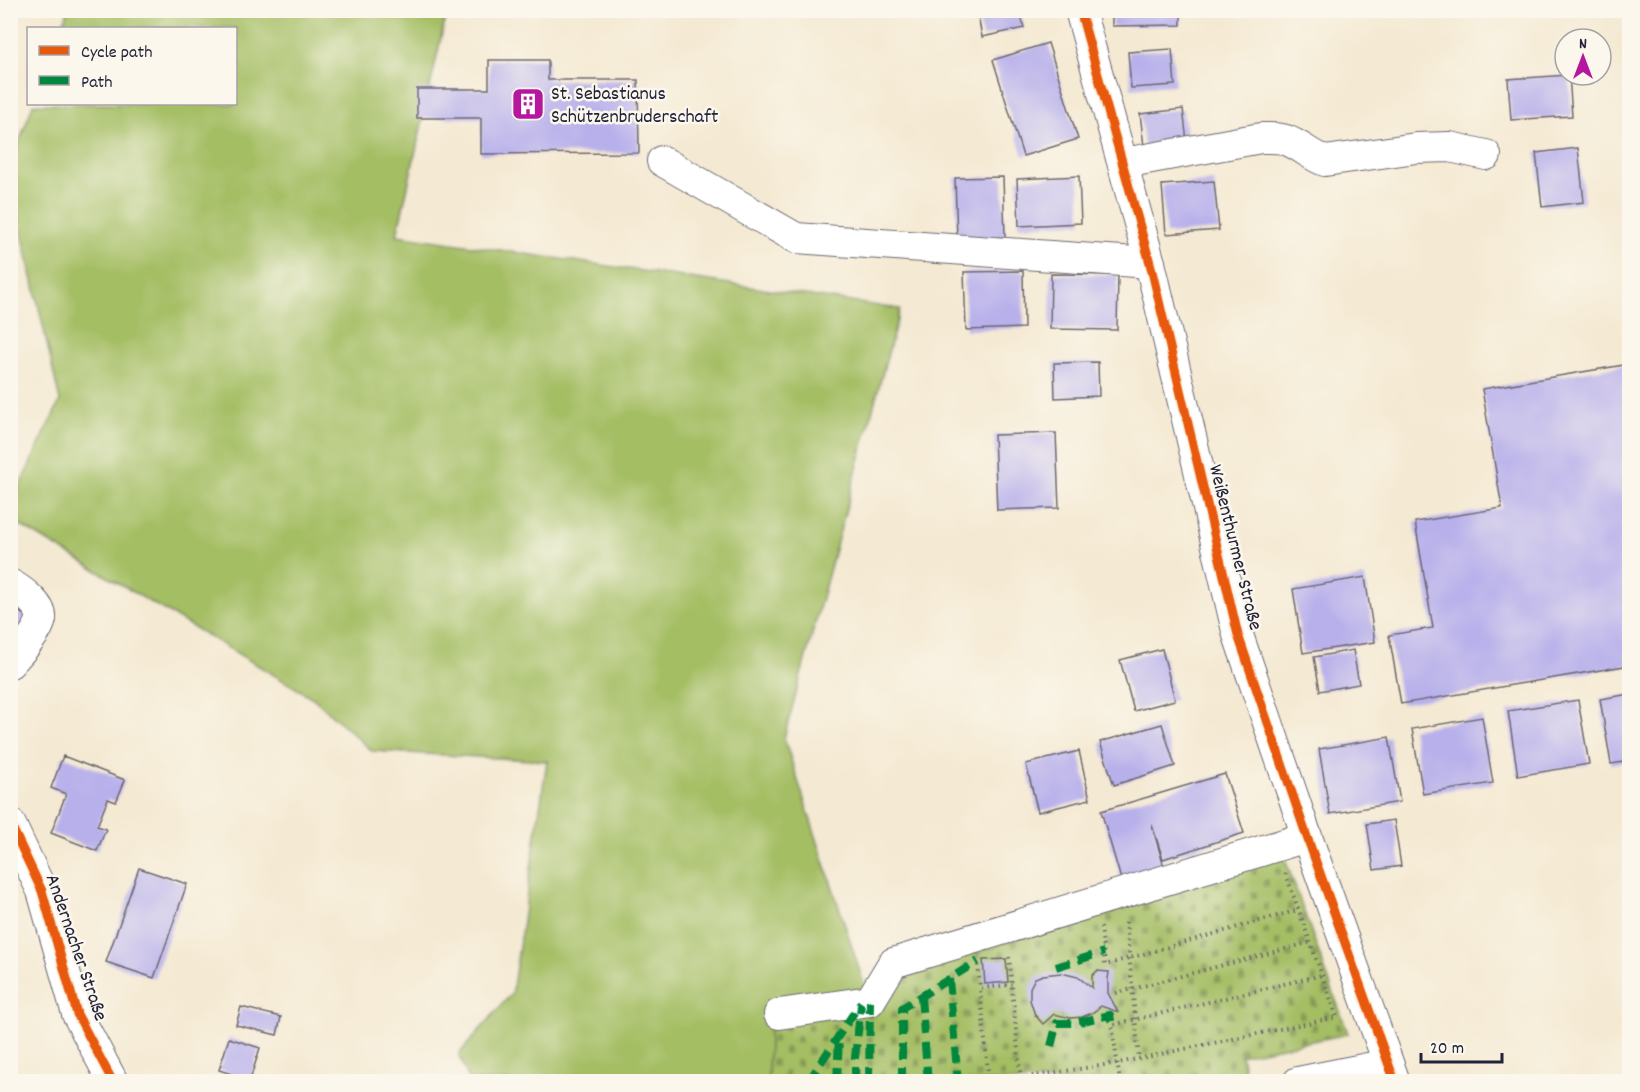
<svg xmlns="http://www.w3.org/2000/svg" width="1640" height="1092" viewBox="0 0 1640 1092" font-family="Dekko,sans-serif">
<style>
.grass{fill:#a4be64;stroke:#637050;stroke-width:1.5}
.cemetery{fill:url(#cemetery-stones);stroke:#637050;stroke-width:1.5}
.building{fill:#b8b0eb}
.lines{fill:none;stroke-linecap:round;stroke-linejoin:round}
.minor-casing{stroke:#6c6870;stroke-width:32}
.path{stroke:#6c6870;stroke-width:4;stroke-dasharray:1.5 4.5;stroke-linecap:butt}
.minor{stroke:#fff;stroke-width:30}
.quiet{stroke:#00873e;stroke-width:8;stroke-dasharray:15 8;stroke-linecap:butt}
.cycleway-casing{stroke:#fbf7ec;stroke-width:13}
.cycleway{stroke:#e8590c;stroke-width:9}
.labels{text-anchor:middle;stroke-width:5;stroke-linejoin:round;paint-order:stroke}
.poi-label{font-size:20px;fill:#22223b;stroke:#fbf7ec;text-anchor:start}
.street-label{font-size:20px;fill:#22223b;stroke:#fbf7ec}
</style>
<defs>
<pattern id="cemetery-stones" width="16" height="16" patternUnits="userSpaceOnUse" patternTransform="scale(1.5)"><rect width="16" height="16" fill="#a4be64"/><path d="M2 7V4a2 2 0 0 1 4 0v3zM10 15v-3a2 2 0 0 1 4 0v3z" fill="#859a54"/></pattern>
</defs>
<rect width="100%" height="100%" fill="#fbf7ec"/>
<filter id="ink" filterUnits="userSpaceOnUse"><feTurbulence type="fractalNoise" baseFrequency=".0167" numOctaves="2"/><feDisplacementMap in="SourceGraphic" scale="12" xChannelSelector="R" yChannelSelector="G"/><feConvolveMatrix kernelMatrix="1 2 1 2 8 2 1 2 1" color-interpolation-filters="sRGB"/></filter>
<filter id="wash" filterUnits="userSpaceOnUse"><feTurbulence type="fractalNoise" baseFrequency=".008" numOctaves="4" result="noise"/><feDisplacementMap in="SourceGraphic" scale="24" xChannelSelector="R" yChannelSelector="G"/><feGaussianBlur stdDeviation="1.35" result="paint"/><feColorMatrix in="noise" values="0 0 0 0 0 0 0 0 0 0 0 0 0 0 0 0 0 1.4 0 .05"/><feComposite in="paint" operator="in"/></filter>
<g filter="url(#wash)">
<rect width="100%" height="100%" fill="#f4e9d2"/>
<polygon class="grass" points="68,11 447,11 397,235 900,309 784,738 867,993 770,1005 768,1081 469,1081 459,1054 512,993 547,761 372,751 313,698 11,520 10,506 60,401 11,184 11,165 33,104 236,104 236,28 61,28"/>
<polygon class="cemetery" points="1281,848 1348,1034 1241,1055 1246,1081 768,1082 770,1005 867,992 927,969"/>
<g id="blocks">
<g class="building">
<polygon points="977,10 1020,10 1024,28 982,37"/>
<polygon points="1112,10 1181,10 1181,25 1112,26"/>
<polygon points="1048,43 1078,139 1023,156 993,60"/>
<polygon points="1172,49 1175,85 1131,88 1128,52"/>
<polygon points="489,60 548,60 548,80 638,80 639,153 481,154 481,118 417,118 417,89 489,89"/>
<polygon points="1569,75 1572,116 1511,120 1508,79"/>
<polygon points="1183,109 1188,149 1145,154 1140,114"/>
<polygon points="1578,148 1584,202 1542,207 1536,153"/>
<polygon points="1079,176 1081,223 1019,226 1017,179"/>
<polygon points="1003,177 1005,237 957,239 955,178"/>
<polygon points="1214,181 1219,230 1166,234 1162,185"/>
<polygon points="1023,271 1024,328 966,330 964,272"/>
<polygon points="1051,274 1118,275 1117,330 1050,329"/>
<polygon points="1098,362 1099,396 1055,398 1054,363"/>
<polygon points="1630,364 1630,665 1401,704 1389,635 1433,628 1415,522 1502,508 1482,389"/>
<polygon points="1056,433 1059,508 997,510 994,435"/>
<polygon points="1365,577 1375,642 1303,653 1293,589"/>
<polygon points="10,605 29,619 10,643"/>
<polygon points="1162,649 1175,700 1134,711 1120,660"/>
<polygon points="1353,650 1359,684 1320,691 1314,657"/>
<polygon points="1630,694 1630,761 1611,764 1600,699"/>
<polygon points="1578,700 1589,764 1518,776 1508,711"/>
<polygon points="1482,717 1493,783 1423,794 1412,729"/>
<polygon points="1162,724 1175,766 1114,785 1100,742"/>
<polygon points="1389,737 1400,802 1330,814 1319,749"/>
<polygon points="1079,751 1090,799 1038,812 1026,764"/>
<polygon points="63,756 125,780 116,802 108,799 97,826 106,829 97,851 51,833 66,794 51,788"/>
<polygon points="1225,774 1244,833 1163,859 1152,825 1166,874 1123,886 1101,811"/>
<polygon points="1394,820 1401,866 1374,870 1367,824"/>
<polygon points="139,868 187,884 154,978 106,962"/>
<polygon points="1006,959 1008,982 985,984 983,960"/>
<polygon points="1097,971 1109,972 1108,979 1108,993 1118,1012 1101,1006 1092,1013 1082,1017 1071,1018 1054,1014 1043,1024 1035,1015 1030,1000 1030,988 1035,978 1043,975 1061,973 1078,977 1092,988 1092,976"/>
<polygon points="241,1007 281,1017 277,1035 236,1025"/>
<polygon points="229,1038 260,1048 250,1080 219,1070"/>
</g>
</g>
</g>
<g filter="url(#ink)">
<use href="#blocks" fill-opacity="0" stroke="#6c6870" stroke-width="1.5"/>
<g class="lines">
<g class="minor-casing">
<g id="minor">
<polyline points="1080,10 1150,263 1238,635 1307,837 1395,1082"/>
<polyline points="662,161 796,238 1150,263"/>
<path d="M1124,163L1261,138C1270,138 1278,137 1286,140C1300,145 1311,156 1325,161L1416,148L1450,147L1486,155"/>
<path d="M10,584C21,590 43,606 41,619C39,632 19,653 10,663"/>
<polyline points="10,823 42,891 77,1014 113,1082"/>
<polyline points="779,1014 870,1001 893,963 1307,837"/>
<polyline points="1298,1082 1388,1064"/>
</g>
</g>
<g class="path">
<polyline points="1126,922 1139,1059"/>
<polyline points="1101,927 1105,965 1298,910"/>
<polyline points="1009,957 1021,1082"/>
<polyline points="978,965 980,988"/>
<polyline points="1116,993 1312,942"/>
<polyline points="1020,1078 1118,1063 1337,1017 1285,872"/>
<polyline points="989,1082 980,988 1012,985"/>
<polyline points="1120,1082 1112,1025 1322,975"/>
</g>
<use href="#minor" class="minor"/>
<g class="quiet">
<polyline points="1056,967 1104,952"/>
<polyline points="949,979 958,1082"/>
<polyline points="921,997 928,1082"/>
<polyline points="1051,1046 1057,1023 1075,1023 1110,1015 1112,1025"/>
<polyline points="808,1082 861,1002"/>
<polyline points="837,1082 839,1037"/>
<polyline points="855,1082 855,1057 861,1005"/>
<polyline points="869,1082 870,1001"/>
<polyline points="902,1082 902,1008 978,961"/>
</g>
<g class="cycleway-casing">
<g id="cycleway">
<polyline points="1080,10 1150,263 1238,635 1307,837 1395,1082"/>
<polyline points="10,823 42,891 77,1014 113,1082"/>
</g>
</g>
<use href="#cycleway" class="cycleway"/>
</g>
</g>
<defs>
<g id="building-square" transform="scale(1.725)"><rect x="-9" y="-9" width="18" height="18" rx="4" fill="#b5179e" stroke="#fbf7ec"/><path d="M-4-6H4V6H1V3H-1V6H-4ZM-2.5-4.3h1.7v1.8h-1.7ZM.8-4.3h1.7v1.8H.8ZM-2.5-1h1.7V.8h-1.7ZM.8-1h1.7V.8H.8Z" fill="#fff"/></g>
</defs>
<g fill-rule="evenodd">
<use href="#building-square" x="528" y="104"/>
</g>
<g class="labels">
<g class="poi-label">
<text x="551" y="99">St. Sebastianus<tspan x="551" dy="23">Schützenbruderschaft</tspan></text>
</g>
<g class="street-label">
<text transform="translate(1237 547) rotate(76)" y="7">Weißenthurmer Straße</text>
<text transform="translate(78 947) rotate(71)" y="7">Andernacher Straße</text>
</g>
</g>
<rect width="1640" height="1092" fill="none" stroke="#fbf7ec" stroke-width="36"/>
<rect x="27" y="27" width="210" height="78" fill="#fbf7ec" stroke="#a4a2a5" stroke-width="1.5"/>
<rect x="39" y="46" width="30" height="9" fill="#e8590c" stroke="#a4a2a5" stroke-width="1.5"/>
<text x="81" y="57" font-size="18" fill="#22223b">Cycle path</text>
<rect x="39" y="76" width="30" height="9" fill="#00873e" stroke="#a4a2a5" stroke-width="1.5"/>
<text x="81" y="87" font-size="18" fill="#22223b">Path</text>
<g transform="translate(1583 57)"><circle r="28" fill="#fbf7ec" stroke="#a4a2a5" stroke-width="1.5"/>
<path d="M0-4.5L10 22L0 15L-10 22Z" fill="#b5179e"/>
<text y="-9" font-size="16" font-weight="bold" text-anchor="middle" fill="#22223b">N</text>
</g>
<path d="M1421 1053v9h81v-9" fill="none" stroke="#22223b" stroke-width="3"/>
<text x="1430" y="1053" font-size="18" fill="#22223b" stroke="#fbf7ec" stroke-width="4.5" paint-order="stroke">20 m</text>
</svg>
